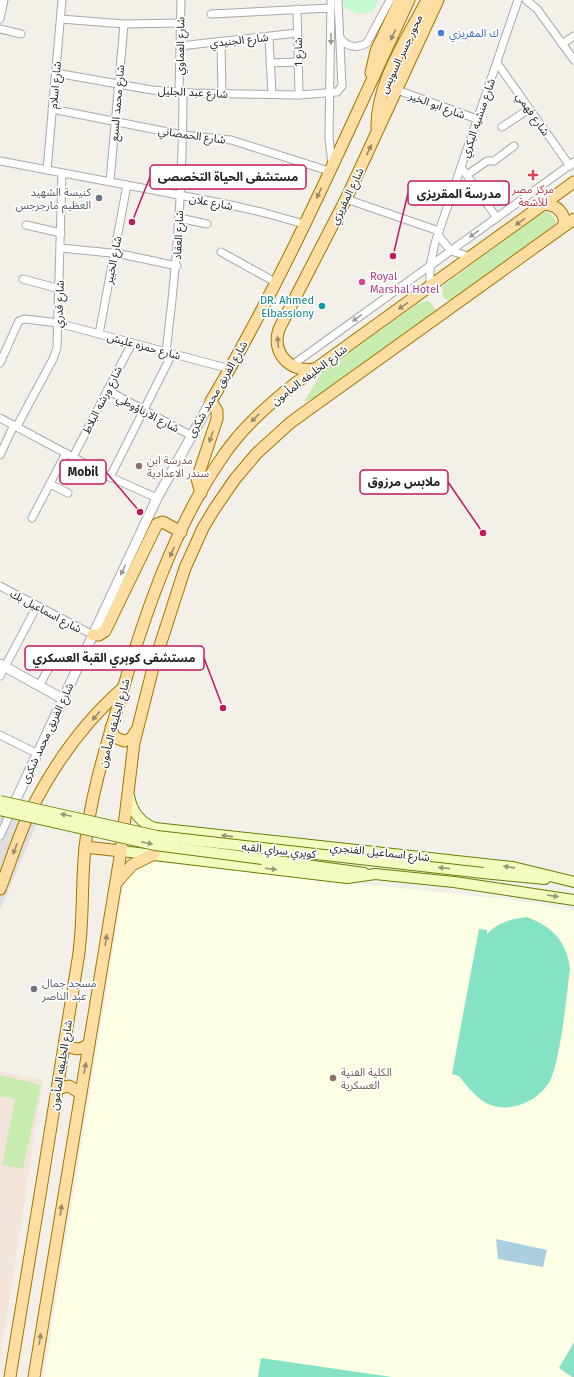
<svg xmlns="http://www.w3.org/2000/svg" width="574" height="1377" viewBox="0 0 574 1377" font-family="'Fira Sans','Noto Sans Arabic',sans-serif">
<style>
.residential{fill:#e0dfdf}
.education{fill:#fdffe5}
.military{fill:#f3e4dc}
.grass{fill:#c8ecaf}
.park{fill:#c7fbcf}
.pitch{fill:#86e2c5}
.water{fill:#a9cfe0}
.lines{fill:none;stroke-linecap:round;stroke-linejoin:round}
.minor-casing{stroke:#a9a9a9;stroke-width:9}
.tertiary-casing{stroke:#a9a9a9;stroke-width:11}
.secondary-casing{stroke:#687f03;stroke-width:12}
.primary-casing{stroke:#a07600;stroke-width:13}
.minor{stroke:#fff;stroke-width:7}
.tertiary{stroke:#fff;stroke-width:9}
.secondary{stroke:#f4fbbe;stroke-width:10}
.primary{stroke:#fedda2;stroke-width:11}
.secondary-bridge-casing{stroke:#687f03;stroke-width:12;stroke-linecap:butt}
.secondary-bridge{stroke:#f4fbbe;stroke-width:10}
.oneway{fill:#9b8968}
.oneway2{fill:#9c9c9c}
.oneway3{fill:#969978}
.shop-dot{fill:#3f7fe0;stroke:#fff;stroke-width:1.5}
.health-dot{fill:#e0444e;stroke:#fff;stroke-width:1.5}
.worship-dot{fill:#6b7280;stroke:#fff;stroke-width:1.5}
.hotel-dot{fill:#d1479c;stroke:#fff;stroke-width:1.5}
.culture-dot{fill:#0f9aa8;stroke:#fff;stroke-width:1.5}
.education-dot{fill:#8d6e63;stroke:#fff;stroke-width:1.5}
.labels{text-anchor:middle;stroke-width:3.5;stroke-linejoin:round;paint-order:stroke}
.shop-label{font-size:11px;fill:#366cbe;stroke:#fff;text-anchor:start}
.street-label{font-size:11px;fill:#222;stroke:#fff}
.health-label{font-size:11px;fill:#be3a42;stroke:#fff}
.worship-label{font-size:11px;fill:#5b616d;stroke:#fff;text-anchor:end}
.hotel-label{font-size:11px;fill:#b23c85;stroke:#fff;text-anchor:start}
.culture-label{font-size:11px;fill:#0d838f;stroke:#fff;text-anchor:end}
.education-label{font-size:11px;fill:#785e54;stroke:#fff;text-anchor:start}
.leader{fill:none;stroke:#c2185b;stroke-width:1.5}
.callout-dot{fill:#c2185b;stroke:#fff;stroke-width:1.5}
.callout{fill:#fff;stroke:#c2185b;stroke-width:1.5}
.callout-label{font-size:12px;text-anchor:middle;font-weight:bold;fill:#222}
</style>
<rect width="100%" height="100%" fill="#f2f0e9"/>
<polygon class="residential" points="0,806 41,814 0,910"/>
<polygon class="education" points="147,861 528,902 574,911 574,1377 44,1377 125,876"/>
<polygon class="military" points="0,1071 43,1080 0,1361"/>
<g class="grass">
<polygon points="543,212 547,212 552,215 557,223 553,227 455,300 450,301 445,299 442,294 443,286"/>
<polygon points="429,301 436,310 434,316 321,396 304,402 323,371 420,302"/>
<polygon points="0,1075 41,1085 23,1169 2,1165 15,1099 0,1096"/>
</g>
<polygon class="park" points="343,0 378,0 373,12 359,14 344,8"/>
<g class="pitch">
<path d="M527,917C553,927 566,941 570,968C567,992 560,1068 548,1084C539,1097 525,1105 510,1107C487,1111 471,1092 459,1076L452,1074L479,929L487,930V934C499,922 511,919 527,917Z"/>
<polygon points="574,1342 574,1377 572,1377 559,1368"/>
<polygon points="261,1358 392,1377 258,1377"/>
</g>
<polygon class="water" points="496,1239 547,1250 543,1267 498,1259"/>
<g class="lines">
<g class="minor-casing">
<g id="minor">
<polyline points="331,0 329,137 332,165"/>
<polyline points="526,0 537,9 574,60"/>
<polyline points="297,9 299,95"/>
<polyline points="211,14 331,8"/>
<polyline points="0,19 4,0"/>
<polyline points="61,19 124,24 181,23"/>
<polyline points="0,29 21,34"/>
<polyline points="269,37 272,94"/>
<path d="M340,38C347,47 357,49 367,43L390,0"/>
<polyline points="221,42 222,94"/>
<polyline points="562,44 574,36"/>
<polyline points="180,46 297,33"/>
<polyline points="270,63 298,62"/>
<polyline points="497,63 570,166"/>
<polyline points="56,73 152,90 193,93 299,95 337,92 342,86 338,0"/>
<polyline points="397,90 477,119"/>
<polyline points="179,92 181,0"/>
<polyline points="52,109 183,135 231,140 329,171"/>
<polyline points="502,127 529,109"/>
<polyline points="0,161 226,204 265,213 304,224"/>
<polyline points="461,167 497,218"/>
<polyline points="47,170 62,0"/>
<polyline points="467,175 487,161 494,161 514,146"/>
<polyline points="110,181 124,24"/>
<polyline points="346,199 439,231"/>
<polyline points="179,218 207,224"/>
<polyline points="26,225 61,233"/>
<polyline points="438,235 451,251 471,257"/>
<polyline points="61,248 121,254 177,266"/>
<polyline points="221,252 275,282"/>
<polyline points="23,279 60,289"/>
<polyline points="430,287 430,266 435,243 518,0"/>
<polyline points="99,334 127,185"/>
<path d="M166,352C177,266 183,180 183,93"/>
<polyline points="0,363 17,325 19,321 25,319 58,323 230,369"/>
<polyline points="291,366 574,162"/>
<polyline points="107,390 190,435"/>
<polyline points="0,418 110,477 157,498"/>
<polyline points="17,426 53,359 57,348 62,173"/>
<polyline points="0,455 14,425"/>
<polyline points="73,457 132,343"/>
<polyline points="110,477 172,354"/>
<polyline points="50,484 68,493"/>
<polyline points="32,518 66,453"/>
<polyline points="0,586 93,635"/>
<polyline points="0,676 37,606"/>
<polyline points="39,686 56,655"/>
<polyline points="0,735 38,754"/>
<polyline points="0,836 12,809"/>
</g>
</g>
<g class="tertiary-casing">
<g id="tertiary">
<polyline points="0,664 63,699"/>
<polyline points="13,806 157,498 211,401"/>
</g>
</g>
<g class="secondary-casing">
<g id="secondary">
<path d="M129,796C132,812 141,823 155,828L513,867L574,882"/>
<polyline points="121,851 347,878 375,874 454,882 574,900"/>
<polyline points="262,859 364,873"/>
<polyline points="483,873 545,879"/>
</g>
</g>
<g class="primary-casing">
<g id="primary">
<polyline points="371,73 376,51 400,0"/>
<path d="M377,128C376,83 407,39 427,0"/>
<path d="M544,204C557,205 566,213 564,226"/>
<path d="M315,369C290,373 271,353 279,329L346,199L438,0"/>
<path d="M201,493L197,479L217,419V411L211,401C287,273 346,135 409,0"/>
<polyline points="93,635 99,635 105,631 157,524 163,522 181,532"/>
<polyline points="111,728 114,737 124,741 131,739 136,731"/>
<polyline points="85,847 121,851"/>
<polyline points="116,883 132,865 154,854"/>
<path d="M0,889C10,864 18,836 30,812C53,766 84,722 123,688"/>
<path d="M65,1041C71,1051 82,1051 89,1043"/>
<polyline points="57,1089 69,1086 80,1093"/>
<path d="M10,1377C33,1238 56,1098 78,959C84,922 81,885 85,848C90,795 108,740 123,689C146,610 176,524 223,456C242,428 267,406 293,385L574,182"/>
<polyline points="34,1377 121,851 134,743 154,664 185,568 203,528 215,508 235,479 257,453 290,423 312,407 574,219"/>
</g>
</g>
<use href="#minor" class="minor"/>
<use href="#tertiary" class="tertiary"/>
<use href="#secondary" class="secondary"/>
<use href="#primary" class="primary"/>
<g class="secondary-bridge-casing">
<g id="secondary-bridge">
<polyline points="0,801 157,836 483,873"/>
<polyline points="0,810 155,845 262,859"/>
</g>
</g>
<use href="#secondary-bridge" class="secondary-bridge"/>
</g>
<defs><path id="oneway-solid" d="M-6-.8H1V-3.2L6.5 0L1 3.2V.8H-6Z"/></defs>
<g class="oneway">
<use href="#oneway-solid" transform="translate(393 35) rotate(115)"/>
<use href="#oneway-solid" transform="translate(369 150) rotate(-65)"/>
<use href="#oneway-solid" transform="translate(319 193) rotate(115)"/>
<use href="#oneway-solid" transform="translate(520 222) rotate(144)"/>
<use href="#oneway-solid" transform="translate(403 306) rotate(145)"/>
<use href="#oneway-solid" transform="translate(278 342) rotate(-95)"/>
<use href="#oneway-solid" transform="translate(255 418) rotate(135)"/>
<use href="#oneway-solid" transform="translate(211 437) rotate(109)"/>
<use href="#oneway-solid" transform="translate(172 552) rotate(114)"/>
<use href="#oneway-solid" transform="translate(96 716) rotate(131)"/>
<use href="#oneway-solid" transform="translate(15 849) rotate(111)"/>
<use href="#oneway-solid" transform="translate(106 940) rotate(-81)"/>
<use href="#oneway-solid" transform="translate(85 1068) rotate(-80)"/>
<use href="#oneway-solid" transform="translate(61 1210) rotate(-81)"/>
<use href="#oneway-solid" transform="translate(40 1339) rotate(-81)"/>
</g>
<g class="oneway2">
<use href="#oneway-solid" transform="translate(331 39) rotate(90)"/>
<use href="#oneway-solid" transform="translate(474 234) rotate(144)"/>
<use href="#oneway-solid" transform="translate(357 318) rotate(144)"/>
<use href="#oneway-solid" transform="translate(123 570) rotate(115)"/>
</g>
<g class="oneway3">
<use href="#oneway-solid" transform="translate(66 815) rotate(-168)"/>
<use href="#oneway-solid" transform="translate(227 836) rotate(-174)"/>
<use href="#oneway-solid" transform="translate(147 843) rotate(11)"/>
<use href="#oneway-solid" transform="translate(509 867) rotate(-172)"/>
<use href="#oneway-solid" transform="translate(444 868) rotate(-174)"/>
<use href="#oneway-solid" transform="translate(271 869) rotate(7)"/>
<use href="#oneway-solid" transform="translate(553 896) rotate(9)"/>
</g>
<circle class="shop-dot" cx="441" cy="33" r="4"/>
<path class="health-dot" d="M531 169h4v4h4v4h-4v4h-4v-4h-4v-4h4z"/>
<g class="worship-dot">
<circle cx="99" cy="198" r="4"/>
<circle cx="34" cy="989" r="4"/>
</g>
<circle class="hotel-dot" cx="362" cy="282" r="4"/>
<circle class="culture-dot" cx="322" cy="306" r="4"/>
<g class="education-dot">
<circle cx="139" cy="466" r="4"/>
<circle cx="333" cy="1078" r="4"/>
</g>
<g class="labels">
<g class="shop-label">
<text x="449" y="37">ك المقريزي</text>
</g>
<g class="street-label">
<text transform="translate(239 40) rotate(-6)" y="4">شارع الجنيدي</text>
<text transform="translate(180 46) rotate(-89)" y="4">شارع العماوي</text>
<text transform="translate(298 52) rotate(-91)" y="4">شارع 1</text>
<text transform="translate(401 54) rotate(-65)" y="4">محور جسر السويس</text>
<text transform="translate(55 85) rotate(-85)" y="4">شارع اسلام</text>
<text transform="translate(193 92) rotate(3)" y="4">شارع عبد الجليل</text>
<text transform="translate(117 103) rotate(-85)" y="4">شارع محمد السبع</text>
<text transform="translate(437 105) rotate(20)" y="4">شارع ابو الخير</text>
<text transform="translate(533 114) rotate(55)" y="4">شارع فهمي</text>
<text transform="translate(478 118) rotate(-71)" y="4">شارع منشيه البكري</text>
<text transform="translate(192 135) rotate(8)" y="4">شارع الحمصاني</text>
<text transform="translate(347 196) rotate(-64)" y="4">شارع المقريزي</text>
<text transform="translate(211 202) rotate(11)" y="4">شارع علان</text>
<text transform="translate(178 235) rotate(-87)" y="4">شارع العقاد</text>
<text transform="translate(113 260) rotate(-79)" y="4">شارع الخبير</text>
<text transform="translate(59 304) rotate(-88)" y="4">شارع قدري</text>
<text transform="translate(144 346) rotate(15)" y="4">شارع حمزه عليش</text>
<text transform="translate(309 375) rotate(-37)" y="4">شارع الخليفه المأمون</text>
<text transform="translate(217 389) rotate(-60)" y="4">شارع الفريق محمد شكرى</text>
<text transform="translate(102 400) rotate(-63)" y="4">شارع ورشه البلاط</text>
<text transform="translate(148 413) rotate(28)" y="4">شارع الارناؤوطي</text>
<text transform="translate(46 611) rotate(28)" y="4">شارع اسماعيل بك</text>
<text transform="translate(114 723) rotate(-75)" y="4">شارع الخليفه المأمون</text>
<text transform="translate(47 733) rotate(-65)" y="4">شارع الفريق محمد شكرى</text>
<text transform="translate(279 850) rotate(6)" y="4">كوبري سراي القبه</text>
<text transform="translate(380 852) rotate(6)" y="4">شارع اسماعيل الفنجري</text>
<text transform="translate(61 1065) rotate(-81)" y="4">شارع الخليفه المأمون</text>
</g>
<g class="health-label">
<text x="533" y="193">مركز مصر<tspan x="533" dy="13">للأشعة</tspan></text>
</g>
<g class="worship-label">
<text x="91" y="196">كنيسة الشهيد<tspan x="91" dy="13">العظيم مارجرجس</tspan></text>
<text x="42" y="987" text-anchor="start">مسجد جمال<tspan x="42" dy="13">عبد الناصر</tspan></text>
</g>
<g class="hotel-label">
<text x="370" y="280">Royal<tspan x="370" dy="13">Marshal Hotel</tspan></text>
</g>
<g class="culture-label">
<text x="314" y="304">DR. Ahmed<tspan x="314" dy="13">Elbassiony</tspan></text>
</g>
<g class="education-label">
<text x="147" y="464">مدرسة ابن<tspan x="147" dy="13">سندر الاعدادية</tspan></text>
<text x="341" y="1076">الكلية الفنية<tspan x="341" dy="13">العسكرية</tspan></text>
</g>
</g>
<path class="leader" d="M132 222L150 177M393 256L408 193M140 512L106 472M483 533L448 482M223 708L204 658"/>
<g class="callout-dot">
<circle cx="132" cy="222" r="4"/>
<circle cx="393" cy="256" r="4"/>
<circle cx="140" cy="512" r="4"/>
<circle cx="483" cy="533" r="4"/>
<circle cx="223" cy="708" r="4"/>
</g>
<g class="callout">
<rect x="150" y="165" width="156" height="24" rx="4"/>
<rect x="408" y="181" width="101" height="24" rx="4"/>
<rect x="60" y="460" width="46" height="24" rx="4"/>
<rect x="360" y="470" width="88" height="24" rx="4"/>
<rect x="25" y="646" width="179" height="24" rx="4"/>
</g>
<g class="callout-label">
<text x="228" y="181">مستشفى الحياة التخصصى</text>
<text x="459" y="198">مدرسة المقريزى</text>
<text x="83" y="476">Mobil</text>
<text x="404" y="486">ملابس مرزوق</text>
<text x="114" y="662">مستشفى كوبري القبة العسكري</text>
</g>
</svg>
